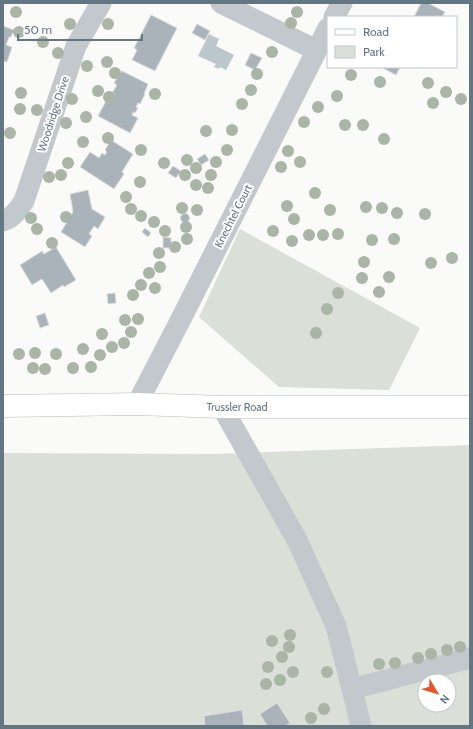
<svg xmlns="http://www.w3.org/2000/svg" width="473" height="729" viewBox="0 0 473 729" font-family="Cabin,sans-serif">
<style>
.green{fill:#dadfd7;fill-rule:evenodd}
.water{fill:#bbc7cb}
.building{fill:#aab3b9;stroke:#dcdcda}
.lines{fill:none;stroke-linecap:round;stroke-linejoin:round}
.major-casing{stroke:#b5babe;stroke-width:23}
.minor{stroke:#c3c8cc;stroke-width:21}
.major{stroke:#fff;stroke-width:22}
.tree{fill:#aab4a7}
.labels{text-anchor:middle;stroke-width:4;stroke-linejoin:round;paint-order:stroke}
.street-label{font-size:11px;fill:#657683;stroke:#fff}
</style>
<rect width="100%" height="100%" fill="#fafaf8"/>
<g class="green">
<polygon points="240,229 420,328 389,390 279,387 199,317"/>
<path d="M470,445V726H3V453L212,454ZM425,681H449V705H425Z"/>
</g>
<polygon class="water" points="209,34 219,39 216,46 234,55 226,70 220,67 219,69 214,67 216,64 198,56"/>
<g class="building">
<polygon points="421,3 428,3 445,12 442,17 414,17"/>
<polygon points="151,15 177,28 155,71 132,60 137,50 134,48"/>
<polygon points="197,24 210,31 205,40 192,33"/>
<polygon points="3,26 14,30 11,37 9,37 6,45 12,47 7,62 3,61"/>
<polygon points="251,53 262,58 255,70 245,65"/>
<polygon points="381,67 400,67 396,75"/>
<polygon points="122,71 148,84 144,94 145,94 140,104 138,103 136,107 138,108 135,113 133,112 132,115 138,118 130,133 98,116 106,101 110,103 115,94 112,93 117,85 114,83 120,73 121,73"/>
<polygon points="111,140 133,154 122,172 124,174 114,189 80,167 90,152 99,158 102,153 105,155 107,152 105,150"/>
<polygon points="205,154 209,160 201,165 197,159"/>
<polygon points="173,166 181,171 176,178 168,173"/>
<polygon points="88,190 92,209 105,217 98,229 94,226 89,234 92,236 85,247 61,232 73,212 70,194"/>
<circle cx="185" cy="218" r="4.5"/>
<polygon points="145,228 151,233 148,237 142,232"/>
<polygon points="163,237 171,238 171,248 163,248"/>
<polygon points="56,247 76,280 64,287 63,285 51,293 42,279 32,285 20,265 42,251 44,254"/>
<polygon points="115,293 116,303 108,304 107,294"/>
<polygon points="45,313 49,325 40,328 36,316"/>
<polygon points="277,703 290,723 285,726 267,726 260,714"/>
<polygon points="242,710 244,726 205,726 204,716"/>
</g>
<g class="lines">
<g class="major-casing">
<g id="major">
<path id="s1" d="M3,406L137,404L222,407H470"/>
</g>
</g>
<g class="minor">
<polyline points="221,3 316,50"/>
<polyline points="334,17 342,3"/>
<path d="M3,221C13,218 19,209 24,201L76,46L101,3"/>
<polyline points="137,404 183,315 328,28"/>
<polyline points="222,407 297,540 336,626 352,689"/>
<polyline points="361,726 352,689 470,658"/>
</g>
<use href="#major" class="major"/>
</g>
<g class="tree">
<circle cx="16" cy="12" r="6"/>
<circle cx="297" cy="12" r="6"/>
<circle cx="291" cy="23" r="6"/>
<circle cx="70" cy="24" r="6"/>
<circle cx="108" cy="24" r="6"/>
<circle cx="19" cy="32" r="6"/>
<circle cx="43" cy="42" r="6"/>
<circle cx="272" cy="52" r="6"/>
<circle cx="58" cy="53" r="6"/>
<circle cx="107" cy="62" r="6"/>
<circle cx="87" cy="66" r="6"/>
<circle cx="115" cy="73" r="6"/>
<circle cx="257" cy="74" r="6"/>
<circle cx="351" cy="75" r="6"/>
<circle cx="380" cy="82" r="6"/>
<circle cx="428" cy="83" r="6"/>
<circle cx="251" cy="90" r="6"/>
<circle cx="98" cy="91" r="6"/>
<circle cx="446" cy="92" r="6"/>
<circle cx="21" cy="93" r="6"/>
<circle cx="155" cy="94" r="6"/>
<circle cx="337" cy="96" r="6"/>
<circle cx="109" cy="97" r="6"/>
<circle cx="72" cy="99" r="6"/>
<circle cx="461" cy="99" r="6"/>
<circle cx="433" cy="103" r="6"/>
<circle cx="242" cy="104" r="6"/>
<circle cx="318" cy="107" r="6"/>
<circle cx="20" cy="109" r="6"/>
<circle cx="37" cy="110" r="6"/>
<circle cx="86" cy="117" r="6"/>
<circle cx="304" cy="122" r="6"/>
<circle cx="66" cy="123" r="6"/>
<circle cx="345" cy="125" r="6"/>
<circle cx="363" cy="125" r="6"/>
<circle cx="232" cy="130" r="6"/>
<circle cx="206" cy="131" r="6"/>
<circle cx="10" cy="133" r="6"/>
<circle cx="108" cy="138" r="6"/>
<circle cx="384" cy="139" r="6"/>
<circle cx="83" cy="142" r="6"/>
<circle cx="141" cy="150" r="6"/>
<circle cx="227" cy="150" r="6"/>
<circle cx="288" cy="151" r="6"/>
<circle cx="187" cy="160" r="6"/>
<circle cx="216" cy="162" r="6"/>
<circle cx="300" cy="162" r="6"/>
<circle cx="68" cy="163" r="6"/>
<circle cx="164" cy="163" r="6"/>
<circle cx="281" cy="167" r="6"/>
<circle cx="196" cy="168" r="6"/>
<circle cx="61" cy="175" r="6"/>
<circle cx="185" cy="175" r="6"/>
<circle cx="211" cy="175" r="6"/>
<circle cx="49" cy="177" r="6"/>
<circle cx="140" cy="182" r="6"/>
<circle cx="196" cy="185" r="6"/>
<circle cx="208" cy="188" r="6"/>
<circle cx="315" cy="193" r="6"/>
<circle cx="126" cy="197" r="6"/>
<circle cx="287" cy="206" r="6"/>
<circle cx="366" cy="207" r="6"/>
<circle cx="182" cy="208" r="6"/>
<circle cx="382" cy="208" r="6"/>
<circle cx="131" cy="209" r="6"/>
<circle cx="197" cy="210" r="6"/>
<circle cx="330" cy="210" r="6"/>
<circle cx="397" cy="213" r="6"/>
<circle cx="425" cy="214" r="6"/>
<circle cx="141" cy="216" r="6"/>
<circle cx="66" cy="217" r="6"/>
<circle cx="31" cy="218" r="6"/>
<circle cx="294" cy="219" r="6"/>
<circle cx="154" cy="222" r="6"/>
<circle cx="186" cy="227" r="6"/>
<circle cx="37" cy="229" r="6"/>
<circle cx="165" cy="231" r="6"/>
<circle cx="273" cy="231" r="6"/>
<circle cx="338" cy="234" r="6"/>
<circle cx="309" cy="235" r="6"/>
<circle cx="323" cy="235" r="6"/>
<circle cx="187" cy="239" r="6"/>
<circle cx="394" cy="239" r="6"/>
<circle cx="372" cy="240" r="6"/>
<circle cx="292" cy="241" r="6"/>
<circle cx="52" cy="243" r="6"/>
<circle cx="175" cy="247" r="6"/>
<circle cx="159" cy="253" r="6"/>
<circle cx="452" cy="258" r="6"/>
<circle cx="364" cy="262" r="6"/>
<circle cx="431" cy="263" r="6"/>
<circle cx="160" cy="267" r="6"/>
<circle cx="149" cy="273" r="6"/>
<circle cx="389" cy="277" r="6"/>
<circle cx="362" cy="278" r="6"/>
<circle cx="141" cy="285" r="6"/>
<circle cx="155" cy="288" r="6"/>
<circle cx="379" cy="292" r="6"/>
<circle cx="338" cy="293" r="6"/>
<circle cx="133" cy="295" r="6"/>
<circle cx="327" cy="309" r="6"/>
<circle cx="138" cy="319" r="6"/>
<circle cx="125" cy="320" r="6"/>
<circle cx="131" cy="332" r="6"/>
<circle cx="316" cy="333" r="6"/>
<circle cx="102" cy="334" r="6"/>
<circle cx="124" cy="343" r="6"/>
<circle cx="112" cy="347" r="6"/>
<circle cx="83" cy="349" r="6"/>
<circle cx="35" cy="353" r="6"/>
<circle cx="19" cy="354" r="6"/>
<circle cx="56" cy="354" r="6"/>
<circle cx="100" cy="355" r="6"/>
<circle cx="91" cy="367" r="6"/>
<circle cx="33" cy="368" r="6"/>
<circle cx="73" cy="368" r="6"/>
<circle cx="45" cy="369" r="6"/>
<circle cx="290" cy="635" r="6"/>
<circle cx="272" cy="641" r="6"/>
<circle cx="289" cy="647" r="6"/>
<circle cx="460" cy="647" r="6"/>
<circle cx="447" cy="650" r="6"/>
<circle cx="431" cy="654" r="6"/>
<circle cx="282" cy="657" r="6"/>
<circle cx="418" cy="658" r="6"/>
<circle cx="395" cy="663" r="6"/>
<circle cx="379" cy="664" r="6"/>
<circle cx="268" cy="667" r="6"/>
<circle cx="293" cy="672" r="6"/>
<circle cx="327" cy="672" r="6"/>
<circle cx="280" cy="680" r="6"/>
<circle cx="266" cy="684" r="6"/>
<circle cx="324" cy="709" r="6"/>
<circle cx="311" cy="718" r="6"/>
</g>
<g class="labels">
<g class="street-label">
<text transform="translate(53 114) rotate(-72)" y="4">Woodridge Drive</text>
<text transform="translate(233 216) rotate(-63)" y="4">Knechtel Court</text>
<text dy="4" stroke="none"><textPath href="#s1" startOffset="234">Trussler Road</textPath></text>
</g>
</g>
<rect width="473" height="729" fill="none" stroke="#657683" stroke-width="8"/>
<rect x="327" y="16" width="130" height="52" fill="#ffffff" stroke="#c1c8cd"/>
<rect x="335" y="29" width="20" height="6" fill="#ffffff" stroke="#c1c8cd"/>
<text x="363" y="36" font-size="12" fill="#657683">Road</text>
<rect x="335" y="46" width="20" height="12" fill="#dadfd7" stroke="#c1c8cd"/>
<text x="363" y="56" font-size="12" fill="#657683">Park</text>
<g transform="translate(437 693) rotate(128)"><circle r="19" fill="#ffffff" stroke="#c1c8cd"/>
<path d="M0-3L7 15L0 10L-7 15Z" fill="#e4572e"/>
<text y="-6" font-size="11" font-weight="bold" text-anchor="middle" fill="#657683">N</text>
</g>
<path d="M18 34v6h124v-6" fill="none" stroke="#657683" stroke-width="2"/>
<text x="24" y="34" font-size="12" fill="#657683" stroke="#ffffff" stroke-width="3" paint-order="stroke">50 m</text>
</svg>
